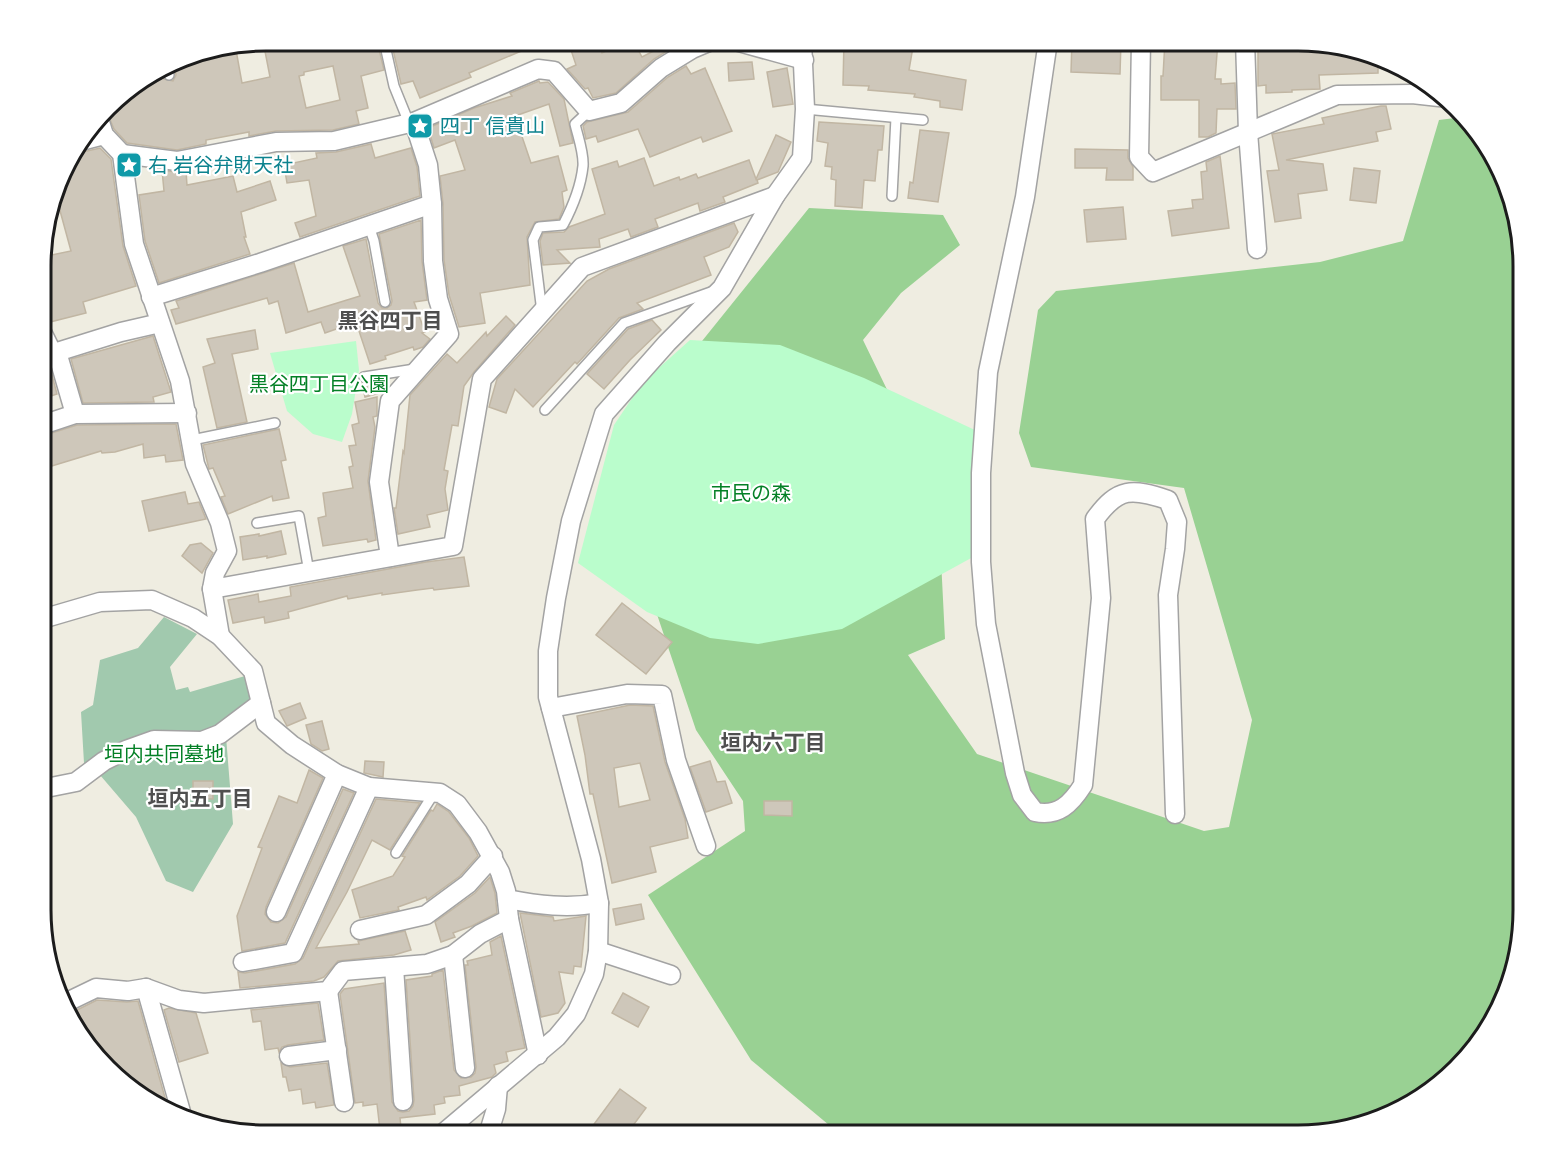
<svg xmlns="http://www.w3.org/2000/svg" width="1564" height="1176" viewBox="0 0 1564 1176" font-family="Montserrat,'Noto Sans JP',sans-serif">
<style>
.forest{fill:#99d193}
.cemetery{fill:#a1c9ae}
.park{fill:#bafdcc}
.building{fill:#cec7ba;stroke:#c1b6a3;stroke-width:1.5;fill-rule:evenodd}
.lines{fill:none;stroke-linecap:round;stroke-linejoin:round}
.lane-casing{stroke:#a3a3a3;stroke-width:12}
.street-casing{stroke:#a3a3a3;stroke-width:21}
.lane{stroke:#fff;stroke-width:9}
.street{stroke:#fff;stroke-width:18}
.labels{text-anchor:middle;stroke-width:4.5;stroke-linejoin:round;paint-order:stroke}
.culture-label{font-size:20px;fill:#0d838f;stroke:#fff;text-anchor:start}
.park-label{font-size:20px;fill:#048026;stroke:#fff}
.neighbourhood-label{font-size:21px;font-weight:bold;fill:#4f4f4f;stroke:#fff}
.rim{fill:none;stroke:#1c1c1c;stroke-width:3}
</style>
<rect width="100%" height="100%" fill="#efede1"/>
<polygon class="forest" points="1463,117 1500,166 1523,265 1523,925 1506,997 1468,1058 1398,1112 1298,1135 841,1135 751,1060 648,895 745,831 743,801 696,730 640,564 661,392 809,208 943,215 960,245 901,293 863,340 911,439 937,480 945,639 908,655 977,754 1204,831 1229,827 1252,720 1184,488 1031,467 1019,433 1038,310 1056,291 1320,262 1403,241 1439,120"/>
<polygon class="cemetery" points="164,617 197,634 170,667 176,690 188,687 190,692 245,676 253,701 225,724 233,824 193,892 166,881 136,817 100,775 93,776 84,763 81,712 93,705 100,660 138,648"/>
<g class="park">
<polygon points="690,340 780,345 864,378 977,431 973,557 842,629 758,644 710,638 647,612 578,563 614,425 643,382"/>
<polygon points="356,341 359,370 352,414 342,442 313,434 287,411 270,353"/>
</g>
<g class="building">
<path d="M263,41H377L384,70L361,76L368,108L356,111L359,124L333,130L276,131L249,136V132L206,140V144L177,150L127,143L114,129L106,110L118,96L162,71L164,79L173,81L176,75L174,64L193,53L206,50L207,56L236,50L242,83L270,77ZM333,66L340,100L306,108L299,76L304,75V72Z"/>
<polygon points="391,41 545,41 469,73 471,77 420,98 413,81 401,84"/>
<polygon points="568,41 598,41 602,53 628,41 631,46 635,44 642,57 673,41 675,46 654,59 616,93 593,98 588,88 585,89 567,69 576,65"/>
<polygon points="844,41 914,41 909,70 966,80 962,110 940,107 940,101 914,97 915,94 868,90 869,86 843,85"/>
<polygon points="1072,41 1121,41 1120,74 1071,72"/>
<polygon points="1165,41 1218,41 1215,79 1221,79 1221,84 1235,83 1236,109 1217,109 1216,133 1208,137 1199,137 1199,100 1161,100 1161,76 1163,76"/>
<polygon points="1258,41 1313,41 1312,50 1348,49 1378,56 1378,73 1319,75 1320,89 1292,90 1292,92 1266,93 1266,85 1258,86"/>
<polygon points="752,62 754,79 729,81 728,63"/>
<polygon points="686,66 691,74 705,68 732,131 703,142 701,137 650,157 638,129 598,142 596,136 586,139 583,126 587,122 628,112 668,77"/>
<polygon points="787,68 793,104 773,107 767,72"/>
<polygon points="539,81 540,83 548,82 564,99 573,143 560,146 549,104 515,116 531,163 558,156 567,190 562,192 564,207 559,219 535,222 527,237 530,285 480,293 485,323 459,327 449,295 444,260 443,204 440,176 465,170 455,140 434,148 428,128 474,108 512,96 510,93"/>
<polygon points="1381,106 1386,106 1391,129 1376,132 1378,141 1286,160 1323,164 1327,190 1298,194 1301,218 1275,222 1267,171 1279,170 1272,134 1324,124 1322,118"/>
<polygon points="819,122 884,126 882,150 878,150 875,181 864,180 862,208 835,206 836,180 831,179 832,167 825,166 828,143 817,141"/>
<polygon points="920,130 949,133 938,202 908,198 910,182 913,183"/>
<polygon points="776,135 791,142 778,172 757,180 758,183 723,197 725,202 700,211 698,203 655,219 658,227 631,237 628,229 599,239 600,247 557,250 570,263 543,265 540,241 543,233 564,232 569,227 605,214 592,169 617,161 619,167 644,158 654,186 679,177 680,180 696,174 698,178 749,160 756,179"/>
<polygon points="371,144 375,158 411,148 417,167 420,196 300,237 295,223 316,216 309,180 287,183 284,165 317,158 316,153 336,152"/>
<polygon points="100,148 111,159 123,246 136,286 83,302 86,313 50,322 42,291 42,287 48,286 42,257 71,251 56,196 71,153 74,149 83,152"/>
<polygon points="1075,149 1128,150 1128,158 1133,167 1133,180 1106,180 1107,168 1075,168"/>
<polygon points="1220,156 1229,228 1172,236 1168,211 1193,208 1192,200 1203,199 1201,172 1207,171 1206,162"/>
<polygon points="1354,168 1380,171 1376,203 1350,200"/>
<polygon points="162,170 176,172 186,171 187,185 233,176 237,192 270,181 276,200 241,212 246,237 244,237 250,254 159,283 145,241 139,195 164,191"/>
<polygon points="1123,207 1126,239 1087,242 1084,210"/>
<polygon points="421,220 422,261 427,300 414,302 425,332 422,333 430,339 423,347 414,350 413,347 385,356 386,359 370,364 356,322 325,333 321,322 286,333 278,301 269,304 267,298 176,324 171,310 179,308 176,301 294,263 308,312 360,296 343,246 366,239 378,303 382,308 387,308 391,305 392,301 379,234"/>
<polygon points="734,223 738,232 729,247 704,257 711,275 637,303 643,309 619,318 577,364 575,362 533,407 515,389 506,413 489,407 497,379 587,281 609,269"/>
<polygon points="506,316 515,325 474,372 464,386 458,426 452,425 444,470 448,471 445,489 448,510 427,515 430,527 398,534 394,508 396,508 403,451 404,453 410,395 447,354 457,363 486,332 487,336"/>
<polygon points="652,320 661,330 630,360 604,389 587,374 628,329"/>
<polygon points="255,330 258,349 232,354 247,422 217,428 203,367 215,363 207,339"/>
<polygon points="153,336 171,392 153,397 154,402 83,403 71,359"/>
<polygon points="48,360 57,394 42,399 42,361"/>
<polygon points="383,381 386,389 383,392 365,397 362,383"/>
<polygon points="377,397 377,416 373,417 375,427 368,481 376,540 368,542 367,539 323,546 318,518 326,516 323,493 353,488 349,467 353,466 349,446 356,445 352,425 359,423 355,402"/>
<polygon points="176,424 183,460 166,462 165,455 144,458 143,444 115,452 102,453 101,451 42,469 42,436 77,425"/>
<polygon points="279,429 286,460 281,461 289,498 273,501 272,496 228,514 221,497 225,496 213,468 209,469 203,445"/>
<polygon points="185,492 188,504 199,502 206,519 149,531 142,501"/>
<polygon points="281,531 286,554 267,558 267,556 243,560 240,537 259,534 259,536"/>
<polygon points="201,543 213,553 202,573 182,556 190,545"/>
<polygon points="464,557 469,586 434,590 433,588 417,590 382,595 382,593 348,599 347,596 288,612 289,618 265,623 264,617 233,623 228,600 258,594 259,602 291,596 290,587 426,562"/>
<polygon points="622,603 672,642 646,674 596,635"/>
<polygon points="300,703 306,718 287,726 279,711"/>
<path d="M630,705L653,706L665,762L685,819L688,838L650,847L656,872L612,883L593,794H590L585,755L577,716ZM640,763L650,800L619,807L614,768Z"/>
<polygon points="322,721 329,749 322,751 311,744 306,725"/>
<polygon points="365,761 384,762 383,777 364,773"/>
<polygon points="710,761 717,782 725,781 732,803 706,812 690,767"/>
<polygon points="309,770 323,778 266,907 265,914 271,922 278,923 286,917 343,789 354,793 285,943 242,951 237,916 262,848 258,847 262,838 279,796 297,803"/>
<polygon points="193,781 213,781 213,799 193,798"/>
<polygon points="376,799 420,803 390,850 372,840 347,892 316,948 359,944 358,941 405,931 411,950 394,955 338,961 324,977 314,981 240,988 238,972 245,973 295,964 303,958"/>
<polygon points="764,801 792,801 792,816 764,815"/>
<polygon points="437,804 449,812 469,838 478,856 460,876 427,900 426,897 398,907 399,910 360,918 352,890 393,876 405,857 402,856 431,810 433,811"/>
<polygon points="490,877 495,893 497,913 472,926 453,933 455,937 441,942 435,922 475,893"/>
<polygon points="641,904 644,919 616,925 613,909"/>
<polygon points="520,913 553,917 554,921 586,916 581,967 574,966 573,974 559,972 565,1003 558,1013 541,1017"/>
<polygon points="501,936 525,1048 506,1052 508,1061 494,1065 496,1073 492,1077 459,1086 460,1095 444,1097 445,1103 434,1105 435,1114 400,1118 401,1128 380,1130 377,1104 363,1106 363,1102 355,1103 340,994 344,989 384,983 392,1102 398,1111 403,1112 409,1111 413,1106 414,1100 406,980 432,976 432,974 443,970 454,1070 461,1078 471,1077 475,1073 476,1067 465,965 468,965 467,961 492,955 490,942"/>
<polygon points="623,993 649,1007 638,1027 612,1013"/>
<polygon points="97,1000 127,1002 138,1001 169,1112 118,1080 78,1029 83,1028 77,1010"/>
<polygon points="318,1003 324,1040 288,1045 282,1047 279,1052 278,1048 265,1050 261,1021 253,1022 251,1010"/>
<polygon points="169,1008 196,1013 208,1053 179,1062 164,1010"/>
<polygon points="281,1063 290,1067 327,1063 334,1105 316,1108 315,1102 303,1104 301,1089 289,1091 286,1077 283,1077"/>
<polygon points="620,1089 646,1108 626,1135 586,1135"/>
</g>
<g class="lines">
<g class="lane-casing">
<g id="lane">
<polyline points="384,41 394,86 409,123"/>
<polyline points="168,67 169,75"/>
<polyline points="805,109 923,120"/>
<polyline points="892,196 896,118"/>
<polyline points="369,226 374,241 385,302"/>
<path d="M542,312L533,240L539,227L563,225C572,208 581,185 583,166C584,153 578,137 575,124L589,111"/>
<polyline points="42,322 57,352"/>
<polyline points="364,377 415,369"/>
<polyline points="545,410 624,323 711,292"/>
<polyline points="192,440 275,423"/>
<polyline points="257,523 299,516 309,572"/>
<polyline points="396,853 434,793"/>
</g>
</g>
<g class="street-casing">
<g id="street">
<polyline points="735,41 804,60"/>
<path d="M1048,41L1025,197L988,372L981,473V562L986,624L1015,773L1022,795L1035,812C1058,817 1071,804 1083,785L1101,598L1095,519C1118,487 1132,488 1168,500L1177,522L1175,549L1168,595L1175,814"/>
<polyline points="1141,41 1139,157 1153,172 1337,95 1412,94 1448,98"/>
<polyline points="1245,41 1248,132 1257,249"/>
<polyline points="99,119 104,135 122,154 134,244 180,381 195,464 220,523 227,551 215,573 212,589 220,636"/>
<polyline points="81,141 104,135"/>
<polyline points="122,154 177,161 276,142 334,141 414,122 538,69 554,71 589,111 621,103 661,68 692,49 711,41"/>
<polyline points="151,297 260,263 432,204"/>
<polyline points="75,414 57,352 121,332 160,323"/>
<polyline points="42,425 75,414 187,413"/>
<polyline points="390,557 379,482 390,401 449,334 438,299 433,261 432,204 428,165 414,122"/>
<polyline points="212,589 453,546 482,379 582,267 775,196"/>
<polyline points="42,619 100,602 152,600 193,618 220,636 253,671 266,723 292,745 337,774 369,787 440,793 457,804 478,832 500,872 506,891 509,919 538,1055"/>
<polyline points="551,708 627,694 662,695 676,760 706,846"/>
<polyline points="41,789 76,782 104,761 126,750 154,740 202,741 220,734 261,703"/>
<path d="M507,899C538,905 568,909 599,903"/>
<polyline points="276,912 337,774"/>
<polyline points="360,930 426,915 468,884 493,856"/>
<polyline points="598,951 671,975"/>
<polyline points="453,955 465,1068"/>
<polyline points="243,962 293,953 369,787"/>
<polyline points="394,967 403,1101"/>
<polyline points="146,988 183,1119"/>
<polyline points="328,991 344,1102"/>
<polyline points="61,1000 67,1002 96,988 128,991 146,988 179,1000 204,1003 328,991 343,971 427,964 453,955 480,934 509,919"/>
<polyline points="289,1056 337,1050"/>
<polyline points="441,1135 557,1037 576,1014 594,974 598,951 599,903 591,859 548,697 548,651 556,598 571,521 604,414 667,343 722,288 775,196 802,158 805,109 802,41"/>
<polyline points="488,1135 496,1109 498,1086"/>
</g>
</g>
<use href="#lane" class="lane"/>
<use href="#street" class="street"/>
</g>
<defs>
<g id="sight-square" transform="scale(1.35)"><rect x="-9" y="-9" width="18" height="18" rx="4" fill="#0f9aa8" stroke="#fff"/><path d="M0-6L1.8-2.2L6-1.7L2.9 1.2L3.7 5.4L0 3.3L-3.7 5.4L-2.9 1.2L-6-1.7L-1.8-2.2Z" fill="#fff"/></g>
</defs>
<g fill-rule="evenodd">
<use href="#sight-square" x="420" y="126"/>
<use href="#sight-square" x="129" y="165"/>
</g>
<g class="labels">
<g class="culture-label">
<text x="440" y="133">四丁 信貴山</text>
<text x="148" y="172">右 岩谷弁財天社</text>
</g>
<g class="park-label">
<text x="319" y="391">黒谷四丁目公園</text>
<text x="751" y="500">市民の森</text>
<text x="164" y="761">垣内共同墓地</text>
</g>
<g class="neighbourhood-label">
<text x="390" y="328">黒谷四丁目</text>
<text x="773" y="750">垣内六丁目</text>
<text x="200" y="806">垣内五丁目</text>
</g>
</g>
<path d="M0 0H1564V1176H0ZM266 51H1298A215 215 0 0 1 1513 266V910A215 215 0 0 1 1298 1125H266A215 215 0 0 1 51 910V266A215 215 0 0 1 266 51Z" fill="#fff" fill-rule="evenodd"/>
<path class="rim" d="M266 51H1298A215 215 0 0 1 1513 266V910A215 215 0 0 1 1298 1125H266A215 215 0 0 1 51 910V266A215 215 0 0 1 266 51Z"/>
</svg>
